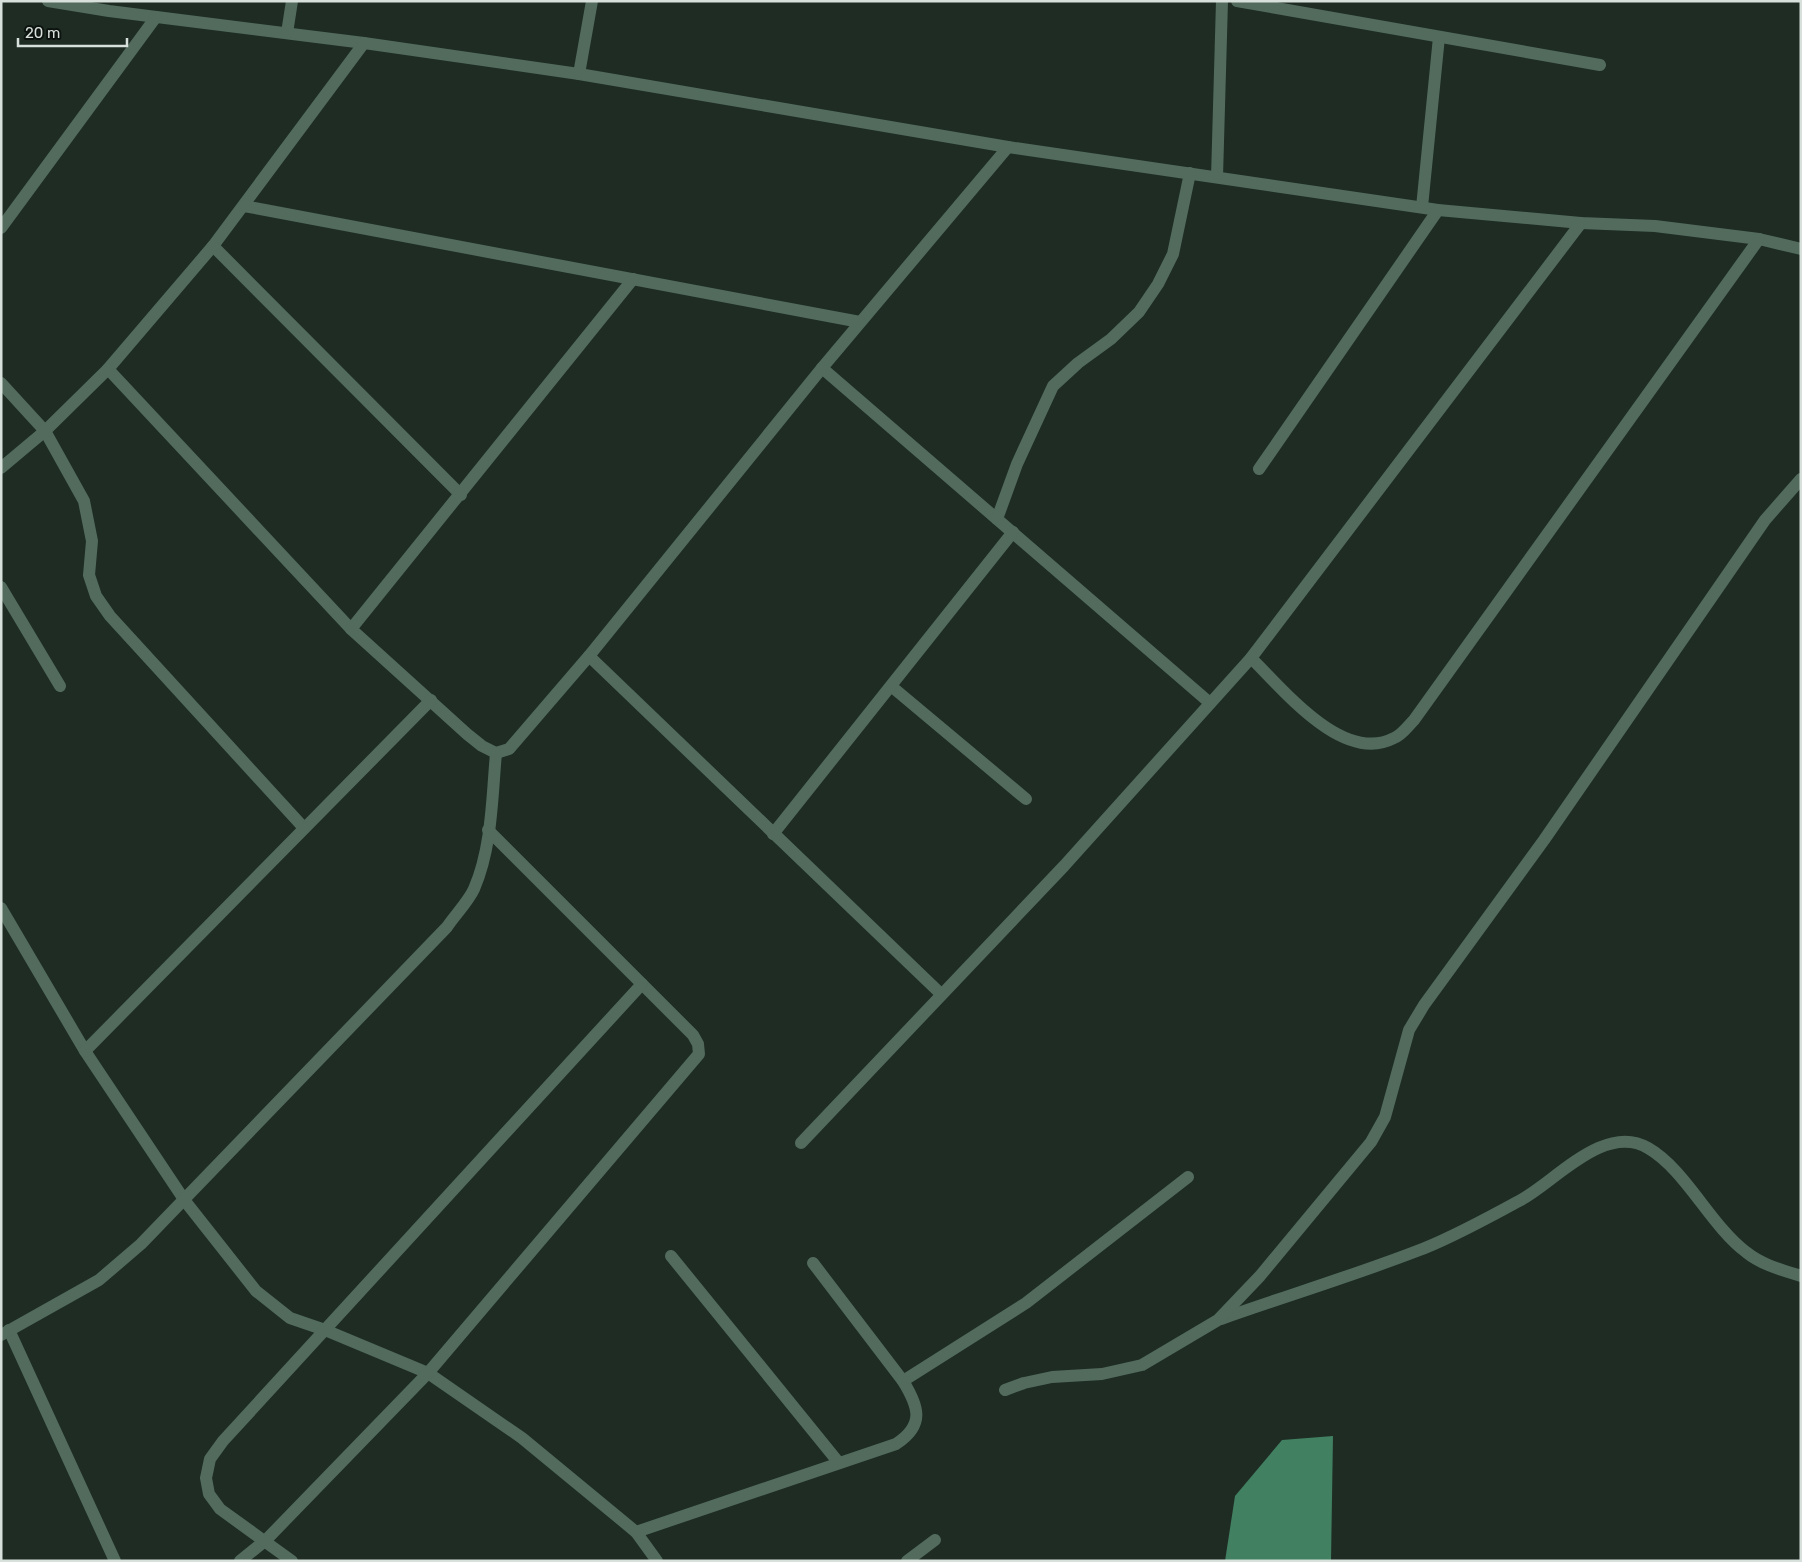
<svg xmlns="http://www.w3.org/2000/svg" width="1802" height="1562" viewBox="0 0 1802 1562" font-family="Rubik,sans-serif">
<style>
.water{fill:#418061}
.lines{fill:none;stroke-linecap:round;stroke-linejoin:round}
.service{stroke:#526b5d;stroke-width:12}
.minor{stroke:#526b5d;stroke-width:12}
</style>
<rect width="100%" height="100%" fill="#1e2c24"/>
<polygon class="water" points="1333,1436 1331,1561 1225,1561 1235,1496 1282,1440"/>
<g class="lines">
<g class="service">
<polyline points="1237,1 1600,65"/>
<polyline points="1217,177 1222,1"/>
<polyline points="1422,207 1439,37"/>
</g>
<g class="minor">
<polyline points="48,1 109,11 364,43 579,74 1008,147 1438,210 1581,223 1655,226 1759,239 1801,249"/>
<polyline points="287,33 292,1"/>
<polyline points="364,43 213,246 108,369 351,629 467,734 482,746 496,753 509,749 589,656 822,368 1008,147"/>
<polyline points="579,74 592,1"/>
<polyline points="244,206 860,322"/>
<polyline points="1,228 156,17"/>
<polyline points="213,246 461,495"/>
<polyline points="822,368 1210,703"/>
<polyline points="1,383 45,431 84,501 92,541 89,575 96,596 110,616 304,828"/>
<polyline points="1,468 45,431 108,369"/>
<polyline points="1259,469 1438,210"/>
<polyline points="997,519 1017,464 1053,386 1078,363 1111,339 1139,312 1158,284 1173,254 1190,173"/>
<polyline points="1,587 60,686"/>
<polyline points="351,629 633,279"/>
<polyline points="589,656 941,994"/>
<path d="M1251,658C1283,689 1343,765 1394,738C1402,735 1408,726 1414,720L1759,239"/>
<polyline points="891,686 1026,799"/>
<polyline points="773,834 1013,532"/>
<polyline points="1,908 85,1051 185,1201 256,1291 290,1318 325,1330 428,1373 522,1438 636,1532 657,1561"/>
<polyline points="85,1051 431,700"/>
<polyline points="801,1143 1064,866 1251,658 1581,223"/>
<polyline points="671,1256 839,1463"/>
<path d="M1221,1319C1286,1296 1352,1276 1417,1251C1450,1239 1487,1218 1519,1201C1554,1183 1604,1122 1648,1148C1685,1169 1711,1226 1746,1252C1762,1265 1782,1270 1801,1276"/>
<polyline points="9,1330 115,1561"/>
<path d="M1,1335L99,1280L141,1244L447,927C455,915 468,902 474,889C492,848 492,797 496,753"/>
<polyline points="903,1381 1026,1303 1188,1177"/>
<polyline points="1005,1390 1024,1383 1052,1377 1102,1374 1142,1365 1218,1320 1260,1276 1371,1142 1385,1117 1409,1030 1424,1005 1544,840 1765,520 1801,479"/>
<path d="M636,1532L896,1444C925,1425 919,1407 903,1381L813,1263"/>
<polyline points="240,1561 266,1540 428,1373 699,1054 698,1044 693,1035 488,830"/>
<polyline points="292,1561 220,1509 209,1494 206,1478 210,1459 223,1441 642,984"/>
<polyline points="907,1561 935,1540"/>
</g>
</g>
<rect width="1802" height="1562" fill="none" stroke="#d7e0db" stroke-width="5"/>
<path d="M18 38v8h109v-8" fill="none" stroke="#d7e0db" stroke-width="2.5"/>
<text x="25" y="38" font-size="15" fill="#d7e0db" stroke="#0d130f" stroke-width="4" paint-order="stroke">20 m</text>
</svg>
